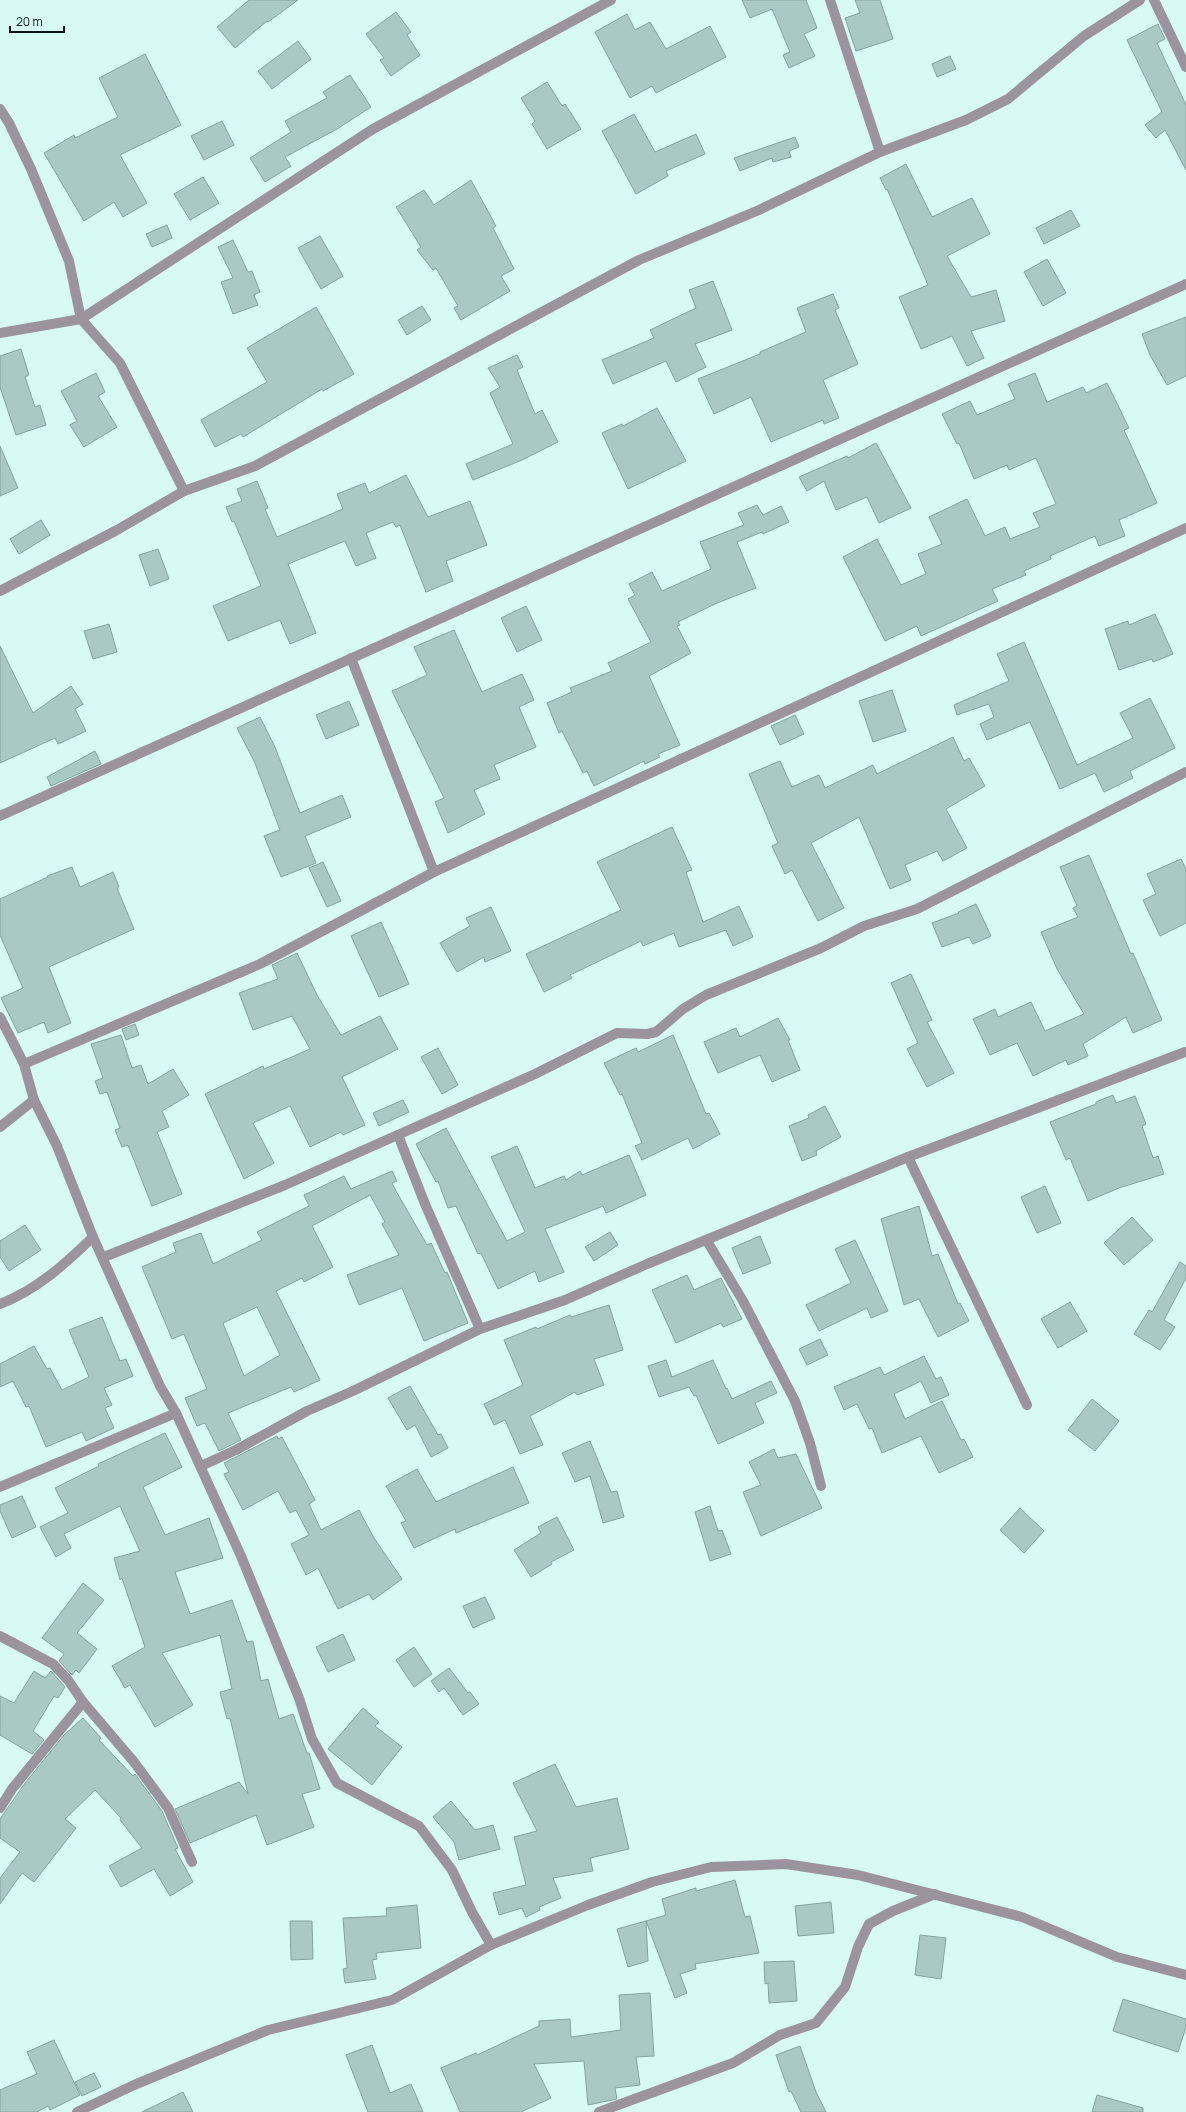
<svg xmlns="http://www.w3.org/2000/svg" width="1186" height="2112" viewBox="0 0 1186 2112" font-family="Manrope,sans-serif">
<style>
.building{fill:#a9cac4;stroke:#83a39e;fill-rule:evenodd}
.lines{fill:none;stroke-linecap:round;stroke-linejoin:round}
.minor{stroke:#9b949e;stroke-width:10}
</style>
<rect width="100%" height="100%" fill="#d8faf4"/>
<g class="building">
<polygon points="249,0 298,0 268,22 267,21 235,48 217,27"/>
<polygon points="742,0 806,0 817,28 804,34 815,56 789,68 783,55 790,52 772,9 750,18"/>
<polygon points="855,0 880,0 893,39 856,51 845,18 860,13"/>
<polygon points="396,12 411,32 407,35 420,55 391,76 380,60 384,58 366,34"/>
<polygon points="627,14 635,30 650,22 666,49 710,26 726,57 656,93 652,86 630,98 595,32"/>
<polygon points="1158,24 1165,39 1157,43 1186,105 1186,170 1165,130 1156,138 1145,125 1162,112 1127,40"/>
<polygon points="298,41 311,59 272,89 258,71"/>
<polygon points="145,54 181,125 120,155 147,203 123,217 114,202 84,221 44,153 74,135 75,138 118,117 99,78"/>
<polygon points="950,56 956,69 937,77 932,64"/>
<polygon points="350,75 371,107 337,129 285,157 291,166 265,182 250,158 291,132 285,121 327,98 323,92"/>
<polygon points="547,82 562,106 565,104 581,129 547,149 532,124 535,121 521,98"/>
<polygon points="634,114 655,152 696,134 705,154 666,171 668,176 636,194 602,131"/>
<polygon points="222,121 234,145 204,160 191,136"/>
<polygon points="795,137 799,147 789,151 791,157 773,162 772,158 740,171 734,158"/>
<polygon points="906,164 932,217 972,198 990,234 947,256 971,297 996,290 1005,321 971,331 984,358 967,366 952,336 921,349 899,297 928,285 887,189 886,190 880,178"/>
<polygon points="203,177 219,203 190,220 174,194"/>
<polygon points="471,180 496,226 493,228 514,269 501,276 510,291 461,320 454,308 458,306 436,268 433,270 417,250 421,247 396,207 424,190 434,205"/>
<polygon points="1071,210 1080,226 1044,244 1036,228"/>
<polygon points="167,225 172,238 152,247 146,234"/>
<polygon points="320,236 343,276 321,289 298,248"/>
<polygon points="233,240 248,272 252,271 260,292 254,295 258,305 233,314 221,282 233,278 218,247"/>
<polygon points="1047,259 1066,293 1043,306 1024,272"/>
<polygon points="713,281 732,330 695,344 706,367 676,382 666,361 613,384 602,360 654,338 650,330 696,308 689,290"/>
<polygon points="833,294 839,308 835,310 858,364 823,380 839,418 824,424 823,420 771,442 751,397 714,414 698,379 760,354 760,352 806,332 797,308"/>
<polygon points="422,306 431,320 407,335 398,320"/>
<polygon points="316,307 354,374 323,391 322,389 243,437 241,434 215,447 201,420 267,382 247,348"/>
<polygon points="1186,317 1186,376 1167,385 1150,355 1142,334"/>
<polygon points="21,349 29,375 25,377 35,407 40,405 46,425 16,435 0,387 0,356"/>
<polygon points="517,355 523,367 517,370 535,414 542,410 558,442 522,460 473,480 466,464 513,444 490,393 500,387 488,368"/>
<polygon points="96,373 105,392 98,396 117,427 84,447 70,425 77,421 61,391"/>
<polygon points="1035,373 1047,402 1083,387 1086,393 1107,383 1129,428 1124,430 1157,503 1119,520 1125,536 1099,546 1095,536 1050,556 1051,559 1024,571 1026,575 992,589 998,601 921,636 917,626 885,641 843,557 877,539 901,585 926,574 918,554 942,544 929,517 967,499 985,536 1005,527 1010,539 1040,527 1033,513 1056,504 1036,458 1009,470 1007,465 974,479 959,443 957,444 942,414 970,401 977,415 1015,399 1008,384"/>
<polygon points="657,408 686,461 628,489 602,433 622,424 623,426"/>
<polygon points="876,443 911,508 879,523 867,497 836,510 824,481 807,491 799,477 847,456 848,458"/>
<polygon points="0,446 18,488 0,496"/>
<polygon points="406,475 428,517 470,501 487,545 446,561 453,581 426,592 400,525 396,527 393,522 366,533 376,558 356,566 345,541 288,564 316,633 290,644 280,620 228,641 213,606 261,586 234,521 232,522 226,507 242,501 237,489 257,481 268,508 265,509 277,537 343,509 337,494 365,483 369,493"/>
<polygon points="757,505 763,515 781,506 789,522 763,534 762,532 737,542 756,588 717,603 678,622 680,625 677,626 691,653 649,676 680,745 658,754 660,757 645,764 644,761 594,786 587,771 583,773 562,731 559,733 547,703 572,692 570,688 612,671 608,663 651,642 628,599 635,595 629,584 652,572 662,591 711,569 700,542 744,525 738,513"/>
<polygon points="41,520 50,535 19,554 10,539"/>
<polygon points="158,549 169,579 150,586 139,555"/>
<polygon points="526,606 542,640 517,652 501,618"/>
<polygon points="1155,614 1173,654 1153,662 1152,659 1119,670 1105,629 1128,621 1129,625"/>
<polygon points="109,624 117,652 93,659 84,631"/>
<polygon points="454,630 482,692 522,674 534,700 519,707 536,747 494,765 500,779 474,790 485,814 448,833 435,802 444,798 392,691 427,675 414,647"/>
<polygon points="1024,642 1077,765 1133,738 1120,713 1150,698 1175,748 1130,771 1133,778 1104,792 1095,773 1060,789 1030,722 987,740 980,724 994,717 989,704 957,715 954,705 1009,681 997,654"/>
<polygon points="0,646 33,713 71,686 83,704 75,709 86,731 58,744 55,738 0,763"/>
<polygon points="892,690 906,731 873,742 859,701"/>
<polygon points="349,701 359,725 326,739 316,715"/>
<polygon points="795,715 804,734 780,745 771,726"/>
<polygon points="260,717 275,747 300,813 342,795 351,817 305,836 316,863 281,877 264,836 280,830 255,763 237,728"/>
<polygon points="953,737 964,761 969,758 985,786 946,809 967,848 943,861 937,851 905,865 911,880 890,889 859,817 811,843 844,908 818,921 792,870 785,874 772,846 778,843 749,774 780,761 792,787 819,775 825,788 873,765 877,774"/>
<polygon points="95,751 101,764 51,786 47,777"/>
<polygon points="672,827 692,870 686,872 703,922 739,906 753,937 733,946 726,930 679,947 674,933 643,946 641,941 570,975 572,978 544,992 526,954 621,910 597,862"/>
<polygon points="1089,855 1131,954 1133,953 1162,1020 1133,1033 1126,1017 1083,1044 1088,1056 1068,1065 1066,1060 1033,1076 1017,1043 990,1055 973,1019 995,1009 998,1017 1031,1002 1045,1031 1084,1014 1057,969 1041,932 1078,917 1073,908 1077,906 1060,867"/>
<polygon points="1181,859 1186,869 1186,923 1160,936 1143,900 1156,894 1147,874"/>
<polygon points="323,862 341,901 327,907 309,868"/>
<polygon points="72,867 80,887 113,872 119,887 117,888 134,929 49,967 71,1023 48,1033 44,1022 18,1033 1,998 23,988 0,935 0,899 48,877 47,876"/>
<polygon points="976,904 991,936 973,944 969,937 942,947 932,923 959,913 958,912"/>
<polygon points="491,907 511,951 485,962 484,957 457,972 440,943 470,926 466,918"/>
<polygon points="381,922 409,984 379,997 351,936"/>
<polygon points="297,953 317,995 341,1035 380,1016 398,1049 342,1077 365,1125 343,1135 341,1132 310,1147 290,1106 253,1123 274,1163 244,1179 205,1094 263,1066 264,1069 310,1049 292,1016 253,1030 239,993 278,979 272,965"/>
<polygon points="911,974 932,1020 927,1022 954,1073 927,1087 907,1049 918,1043 891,983"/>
<polygon points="778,1018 790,1040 788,1040 800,1070 772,1082 760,1055 718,1073 704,1042 736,1028 740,1037"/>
<polygon points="135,1024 139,1035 126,1040 122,1029"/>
<polygon points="121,1035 132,1068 141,1065 148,1084 173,1069 189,1095 162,1111 169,1127 157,1132 182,1194 152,1206 128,1145 122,1147 115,1130 120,1128 107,1092 100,1094 95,1081 103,1078 91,1044"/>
<polygon points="673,1035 706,1114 709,1113 720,1134 693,1149 688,1138 642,1160 635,1146 642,1143 622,1094 620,1095 604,1063 636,1048 638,1052"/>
<polygon points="438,1048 458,1085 442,1094 421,1057"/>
<polygon points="1113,1095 1116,1103 1135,1096 1146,1124 1142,1126 1153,1158 1158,1156 1164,1174 1119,1188 1088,1201 1070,1158 1066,1160 1050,1122 1096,1104 1096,1102"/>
<polygon points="403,1100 409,1112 379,1126 373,1113"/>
<polygon points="825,1106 841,1137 816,1151 817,1155 802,1161 789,1126 809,1118 808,1115"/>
<polygon points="446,1128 507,1241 525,1232 491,1157 517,1146 535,1188 564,1176 566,1180 580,1171 582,1175 629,1155 646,1195 606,1213 603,1206 545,1229 564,1272 539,1282 535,1271 498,1289 481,1253 478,1254 456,1206 448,1208 438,1181 436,1182 416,1144"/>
<path d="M392,1171L397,1181L392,1183L396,1191L427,1245L431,1243L445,1273L447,1272L468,1323L424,1341L402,1288L359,1305L347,1275L399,1255L382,1224L385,1222L370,1195L312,1226L333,1267L304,1282L302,1278L276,1291L320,1380L294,1392L291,1387L228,1413L241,1440L219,1451L205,1423L197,1426L185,1398L207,1389L184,1334L172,1339L142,1267L176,1252L173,1243L201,1233L213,1264L262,1240L257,1232L309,1206L304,1195L344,1176L351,1189ZM257,1307L280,1355L244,1376L223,1323Z"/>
<polygon points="1045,1186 1061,1223 1037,1233 1021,1197"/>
<polygon points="919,1206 932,1256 938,1254 958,1304 960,1303 969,1321 938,1337 919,1299 904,1305 881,1219"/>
<polygon points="1132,1217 1153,1240 1124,1265 1104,1243"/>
<polygon points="25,1225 41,1250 9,1271 0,1257 0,1241"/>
<polygon points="610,1232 618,1245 594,1261 585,1247"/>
<polygon points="760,1236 771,1263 743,1274 732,1248"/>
<polygon points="855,1240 888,1311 871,1318 867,1308 819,1331 806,1305 851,1283 835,1249"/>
<polygon points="1180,1262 1186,1266 1186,1278 1164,1320 1175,1327 1160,1350 1134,1334 1149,1310 1152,1312"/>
<polygon points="687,1275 694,1290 721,1278 742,1319 723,1327 721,1323 676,1343 652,1290"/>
<polygon points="1070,1302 1087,1331 1058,1348 1041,1319"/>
<polygon points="609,1305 623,1350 594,1359 604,1385 577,1395 575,1392 530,1416 543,1445 520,1454 505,1420 494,1425 484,1404 523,1385 504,1340 536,1327 537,1329 570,1315 571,1317"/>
<polygon points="102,1317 120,1361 126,1359 133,1376 104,1388 112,1405 105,1408 114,1428 86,1441 82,1432 46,1447 29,1406 26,1407 13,1381 0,1387 0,1364 34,1346 47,1369 50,1368 62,1390 89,1377 69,1330"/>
<polygon points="820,1339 828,1355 807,1365 799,1349"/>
<polygon points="924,1356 936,1379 941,1377 949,1395 931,1403 921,1381 894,1394 905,1419 942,1401 961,1440 964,1439 973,1457 939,1473 921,1436 882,1453 872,1428 869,1429 857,1404 844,1410 834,1387 880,1367 884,1375"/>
<polygon points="666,1360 672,1377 713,1360 726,1389 727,1388 732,1399 771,1381 777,1393 755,1403 764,1423 718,1444 696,1395 694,1396 689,1387 659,1397 648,1366"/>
<polygon points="410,1386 438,1435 441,1434 448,1448 431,1457 415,1425 407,1430 388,1398"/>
<polygon points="1092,1399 1119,1421 1095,1451 1068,1430"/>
<polygon points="165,1433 182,1467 143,1487 165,1535 209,1518 223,1558 175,1572 190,1614 232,1600 247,1642 253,1641 261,1681 268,1679 279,1719 293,1714 307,1753 309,1753 320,1789 302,1794 314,1827 267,1845 256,1815 190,1843 175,1809 239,1782 248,1794 230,1718 227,1719 220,1692 232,1689 220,1635 162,1653 193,1705 155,1727 130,1685 125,1688 112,1666 145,1647 122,1578 120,1580 114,1558 140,1551 120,1506 64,1534 71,1548 56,1557 40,1527 68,1513 55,1488 99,1466 98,1464"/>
<polygon points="277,1436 278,1439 282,1437 315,1500 309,1504 321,1530 359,1510 374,1538 402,1579 373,1600 369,1594 338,1609 318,1568 306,1575 291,1544 309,1535 296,1510 290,1513 278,1491 243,1510 224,1474 229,1472 224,1463"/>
<polygon points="590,1441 611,1492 617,1491 624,1517 603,1523 590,1476 575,1482 562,1453"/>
<polygon points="774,1449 778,1458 796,1454 822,1508 761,1536 743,1492 761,1485 749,1462"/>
<polygon points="513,1467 529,1503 456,1533 455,1529 414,1548 401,1523 406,1521 386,1486 417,1469 436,1502"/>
<polygon points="22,1496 36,1527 12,1538 0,1511 0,1505"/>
<polygon points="710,1506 718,1531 722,1530 731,1554 710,1561 695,1512"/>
<polygon points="1020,1508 1044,1531 1024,1553 1000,1530"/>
<polygon points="557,1517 574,1550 551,1562 552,1564 531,1577 514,1550 541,1533 538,1527"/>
<polygon points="83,1583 104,1600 77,1633 97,1649 79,1673 76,1670 72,1675 59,1661 64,1654 42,1638"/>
<polygon points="485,1597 495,1618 473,1628 463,1606"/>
<polygon points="343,1634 355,1660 328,1672 316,1647"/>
<polygon points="414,1647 432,1674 414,1687 396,1660"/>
<polygon points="449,1668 468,1693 470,1692 479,1704 463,1715 444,1688 439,1692 431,1681"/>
<polygon points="34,1671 45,1678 51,1671 65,1687 58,1698 54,1696 33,1731 44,1740 32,1754 0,1735 0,1696 14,1703"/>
<polygon points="363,1708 379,1722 375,1726 402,1747 372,1785 328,1749"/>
<polygon points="83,1718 101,1738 99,1740 133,1776 135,1774 162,1811 178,1848 175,1849 193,1882 170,1896 154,1869 121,1887 109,1866 142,1848 120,1820 121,1818 95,1790 65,1819 76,1828 34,1882 22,1873 0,1904 0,1878 20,1852 0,1838 0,1819 25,1783 64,1735"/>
<polygon points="555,1764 576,1807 617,1798 629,1849 590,1858 593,1871 553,1878 561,1898 539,1907 540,1910 526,1917 522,1908 499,1915 493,1893 526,1885 514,1837 537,1831 513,1783"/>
<polygon points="451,1801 475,1830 493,1825 500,1849 459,1860 454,1842 433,1817"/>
<polygon points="735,1880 745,1917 750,1916 759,1953 695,1964 696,1969 680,1974 687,1993 675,1998 646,1921 666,1915 662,1899 696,1888 696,1891"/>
<polygon points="831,1902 834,1933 798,1936 795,1906"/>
<polygon points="417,1905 421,1948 376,1953 377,1959 372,1960 376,1979 345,1983 343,1969 347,1968 343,1918 387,1916 386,1908"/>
<polygon points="290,1921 312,1921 313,1959 291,1960"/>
<polygon points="646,1921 648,1961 628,1967 617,1929"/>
<polygon points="920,1935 946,1938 941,1979 915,1975"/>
<polygon points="794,1961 797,2001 769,2003 768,1983 765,1984 764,1962"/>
<polygon points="650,1993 654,2056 636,2057 640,2085 615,2088 617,2099 588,2105 584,2061 534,2064 551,2098 521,2112 460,2112 441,2068 476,2053 477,2055 539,2026 539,2021 570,2019 571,2037 621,2030 619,1995"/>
<polygon points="1123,1999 1186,2019 1186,2027 1178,2052 1113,2031"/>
<polygon points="54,2040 80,2095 50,2110 48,2106 37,2112 0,2112 0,2090 37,2074 27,2052"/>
<polygon points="372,2045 390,2093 411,2084 423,2112 368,2112 346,2055"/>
<polygon points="800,2046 816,2092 826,2112 801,2112 791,2091 789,2092 776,2055"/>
<polygon points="94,2073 101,2087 82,2096 75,2082"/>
<polygon points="183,2092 193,2112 142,2112"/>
<polygon points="1097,2095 1143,2108 1143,2112 1092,2112"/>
</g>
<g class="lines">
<g class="minor">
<polyline points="830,0 880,152"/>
<polyline points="1154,0 1186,67"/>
<polyline points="0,109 9,123 31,169 69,261 81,319 120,363 184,491"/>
<polyline points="0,333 81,319 373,129 611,0"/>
<polyline points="0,591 117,530 184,491 255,466 639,260 759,210 880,152 966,120 1008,99 1084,36 1140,0"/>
<polyline points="351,658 434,872"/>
<polyline points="0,816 1186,284"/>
<polyline points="0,1017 24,1064 34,1100 57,1146 93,1237 160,1386 176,1413 241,1556 299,1698 312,1739 337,1783 419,1826 452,1870 472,1912 491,1945"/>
<polyline points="24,1064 260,964 434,872 1186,528"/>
<polyline points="0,1127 34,1100"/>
<polyline points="398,1135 425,1204 480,1329"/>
<polyline points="908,1157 1027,1405"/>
<polyline points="707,1241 743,1301 795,1401 810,1443 821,1486"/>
<polyline points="104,1257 285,1185 535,1074 617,1033 647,1034 656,1032 683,1009 706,995 821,948 864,926 917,909 1186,772"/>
<path d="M0,1304C37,1290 66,1263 93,1237"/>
<polyline points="201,1466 236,1450 307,1411 353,1391 480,1329 565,1300 647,1264 908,1157 1185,1052"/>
<polyline points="0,1487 176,1413"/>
<polyline points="0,1636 53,1664 68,1680 83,1702 134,1762 168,1808 192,1862"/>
<polyline points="0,1808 12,1789 83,1702"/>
<polyline points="77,2112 134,2085 268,2030 392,2000 491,1945 588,1905 652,1882 711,1867 786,1864 858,1875 1022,1917 1117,1957 1186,1975"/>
<polyline points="599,2112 733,2063 780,2035 816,2023 845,1987 858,1947 869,1924 893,1911 935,1894"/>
</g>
</g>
<path d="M10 26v6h54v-6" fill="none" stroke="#081412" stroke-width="2"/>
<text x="16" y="26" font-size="12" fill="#081412" stroke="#d8faf4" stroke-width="3" paint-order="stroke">20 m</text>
</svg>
